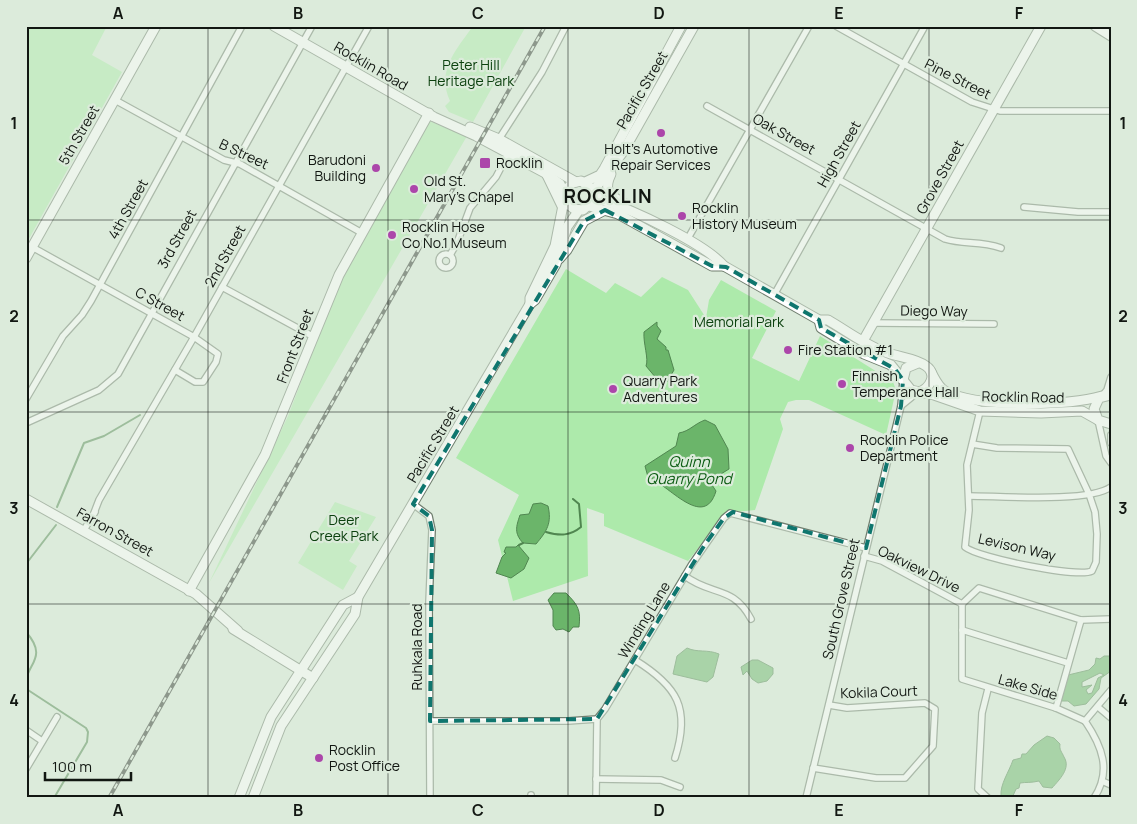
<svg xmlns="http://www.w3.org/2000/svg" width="1137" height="824" viewBox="0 0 1137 824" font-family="Manrope,sans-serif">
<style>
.green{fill:#adeaab}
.water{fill:#6bb56a;stroke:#508650;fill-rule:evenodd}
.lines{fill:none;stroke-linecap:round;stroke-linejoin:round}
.stream{stroke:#508650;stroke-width:2}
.street-casing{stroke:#707e6f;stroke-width:8}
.secondary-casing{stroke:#707e6f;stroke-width:11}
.street{stroke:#fff;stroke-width:5.5}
.secondary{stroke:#fff;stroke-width:9}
.rail-casing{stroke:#2d342d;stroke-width:4}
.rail{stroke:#dcebdb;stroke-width:2;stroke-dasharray:5.5;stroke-linecap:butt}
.marked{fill:none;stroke:#0f766e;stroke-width:4;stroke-dasharray:10 6;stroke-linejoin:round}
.grid{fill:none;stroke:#121712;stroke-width:1;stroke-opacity:0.55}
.poi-dot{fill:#ac46aa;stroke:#dcebdb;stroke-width:2}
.labels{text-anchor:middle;stroke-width:4.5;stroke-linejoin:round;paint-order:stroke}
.park-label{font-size:14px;fill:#0c410f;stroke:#dcebdb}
.street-label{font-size:14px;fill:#121712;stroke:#dcebdb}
.poi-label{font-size:14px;fill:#121712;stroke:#dcebdb;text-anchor:start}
.water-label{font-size:15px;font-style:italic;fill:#0c5c13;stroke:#dcebdb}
.district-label{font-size:19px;font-weight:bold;letter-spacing:1px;fill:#121712;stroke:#dcebdb}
.neatline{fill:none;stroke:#121712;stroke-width:2}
.grid-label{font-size:16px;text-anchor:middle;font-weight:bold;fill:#121712}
</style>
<rect width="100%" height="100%" fill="#dcebdb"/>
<g class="green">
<polygon points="26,26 107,26 92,55 122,72 26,244"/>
<path d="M473,26H526L473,122L449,112L445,106L450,101C436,71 456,50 473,26Z"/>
<polygon points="429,121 467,136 209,583 288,416 341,278"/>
<polygon points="566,269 606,293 615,283 641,297 662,277 688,290 706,318 709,300 721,280 776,311 752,358 799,381 820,336 893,382 896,390 886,435 809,400 796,400 788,402 780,419 783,429 755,510 726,513 688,561 604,526 604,514 587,508 588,576 513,601 498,540 519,495 456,458"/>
<polygon points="335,502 376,517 349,561 357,566 343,590 298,563"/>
</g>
<g class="water">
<path d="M657,322V326L661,331L657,339L666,347V350H668L674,370L667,382L661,384L646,366C649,359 643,343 644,332Z"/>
<path d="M705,420L715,425L728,449L729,469L716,477L712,485L716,491C704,531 668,484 648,477L645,466L676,446L679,433C690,431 694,424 705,420Z"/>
<path d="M541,503L548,506C552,523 547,531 536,544L523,543C514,533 516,527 520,515L529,514L533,504Z"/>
<polygon points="518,545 529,558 524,569 511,578 496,573 502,557 506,553 504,552 506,547 516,547"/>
<path d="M554,593H566C578,605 581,610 579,627H573L569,632L563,629L556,630L553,626V610L548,600Z"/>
<path d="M687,648C698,653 707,649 719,654L713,677L707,682L673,674L677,656Z"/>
<path d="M1104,656H1111V671L1101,678L1099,689L1086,704L1074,706L1068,701H1061L1068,675L1089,670L1095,664L1096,658L1100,659ZM1100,673L1104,675L1098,678L1092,693L1088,694L1086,690L1092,685L1082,687V682Z"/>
<polygon points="752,660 758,660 773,668 773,674 767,681 758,683 752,679 747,671 743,675 741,667"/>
<path d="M1047,736L1054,738L1060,744C1059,750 1062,752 1064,757C1071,768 1060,779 1052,788L1043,787L1039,781C1031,783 1026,782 1020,783L1019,788L1016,789L1012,798L1001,796C1000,784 1009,772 1013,760L1021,758L1022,754H1026L1034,745Z"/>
</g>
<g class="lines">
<g class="stream">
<polyline points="57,507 84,443 104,436 140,415"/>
<path d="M546,532C560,536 570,536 581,527L579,504L573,499"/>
<polyline points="519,545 523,543"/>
<polyline points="26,564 56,525"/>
<polyline points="26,582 28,591"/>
<path d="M26,632C52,661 19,666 28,690L86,728L88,732L87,742L54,798"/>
</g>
<g class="street-casing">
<g id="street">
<polyline points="836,26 972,102 1000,111 1111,111"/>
<polyline points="115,100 224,160 240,164 362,233"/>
<path d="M707,106L945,239C964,245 980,240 1001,248"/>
<polyline points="499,139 542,72 566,26"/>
<polyline points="1024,207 1078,212 1111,212"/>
<polyline points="687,240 809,26"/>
<polyline points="32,247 194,337 218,354 216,362 203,382 195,382 175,370"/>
<circle cx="446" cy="261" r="7"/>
<polyline points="450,255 457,243 470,208 496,177 509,152"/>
<polyline points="222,287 314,337"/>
<polyline points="774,295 925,26"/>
<polyline points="873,323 994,324"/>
<polyline points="1102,396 1107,390 1111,377"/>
<polyline points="26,399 63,336 82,315 91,301 242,26"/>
<polyline points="901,406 918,392"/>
<polyline points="1098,420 1106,456 1111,463"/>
<polyline points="26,423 99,390 118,374 312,26"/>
<polyline points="1111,435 1111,443"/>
<path d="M972,444L997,448L1068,449L1089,494L1095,512L1097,534L1096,562L1092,571C1078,578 978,558 965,547L969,510L967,465L980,411"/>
<path d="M969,496C1000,496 1088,503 1111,487"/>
<polyline points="413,504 429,516 432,530 429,602 430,798"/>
<polyline points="94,513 99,500 194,337 369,26"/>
<polyline points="84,530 95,512"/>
<polyline points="864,556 882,561 962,604"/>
<path d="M685,576C711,596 733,585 751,619"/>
<polyline points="962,630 1068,663"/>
<path d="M635,660C677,686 691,708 675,758"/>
<polyline points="1098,707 1111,718"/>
<polyline points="1056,708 1081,620"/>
<polyline points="430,721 568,721 597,719 605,709 692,564 724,518 730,513 866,548"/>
<polyline points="1085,721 1056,708 962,679 962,604 979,588 1081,620 1111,619"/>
<path d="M1085,721C1102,746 1112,771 1094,798"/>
<polyline points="1085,721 1111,690"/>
<polyline points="26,730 42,741"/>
<polyline points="813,768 876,778 905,778 933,746 935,709 925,703 847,708 829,705"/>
<polyline points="26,769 57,717"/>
<polyline points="596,779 661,780 680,787"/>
<polyline points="1102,781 1111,785"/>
<polyline points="531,795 531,798"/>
<polyline points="596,798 597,719"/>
<polyline points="806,798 901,406 903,380"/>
<polyline points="988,798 978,789 982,713 988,689"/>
</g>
</g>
<g class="secondary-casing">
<g id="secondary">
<polyline points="274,26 434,117 476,136 545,173 560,184 565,194"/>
<polyline points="1095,26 1111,36"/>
<polyline points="470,127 499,139 576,182"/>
<path d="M611,174C603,191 609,195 624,203"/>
<polyline points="547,175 562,206"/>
<polyline points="585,182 600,175 604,169 681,26"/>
<polyline points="594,190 623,152 694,26"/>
<path d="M594,194L602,200C633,210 704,243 724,266L819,320H828C847,331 865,345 885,352C897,357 916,358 926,366C938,374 930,389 918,392"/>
<polyline points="589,206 618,214 712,266 724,266"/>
<polyline points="26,258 156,26"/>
<polyline points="559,259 567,250 584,221 605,210"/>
<polyline points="530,304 530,298 555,246 566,190 572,183 581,181 594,190 592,202 583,210 574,209 565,202"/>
<polyline points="819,320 821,328 864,354 891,365 911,390 934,395 980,411 1041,413 1082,411 1098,420"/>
<polyline points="863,341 1041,26"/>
<path d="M931,372C935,379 938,387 945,391C977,408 1067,406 1102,396"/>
<polyline points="903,380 906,368 918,363"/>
<polyline points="1111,395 1099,398 1094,409 1098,420 1111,424"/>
<polyline points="26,499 196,594 238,631"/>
<polyline points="189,591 265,455 339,275 429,113"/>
<polyline points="233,629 313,678"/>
<polyline points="239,798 271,717 343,605 358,597"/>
<polyline points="253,798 281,726 355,614 358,597 530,304 535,300 556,264 567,227 579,210"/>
</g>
</g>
<use href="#street" class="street"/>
<use href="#secondary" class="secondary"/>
<g class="rail-casing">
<polyline id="rail" points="109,798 545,26"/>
</g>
<use href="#rail" class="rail"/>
</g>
<path d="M0 0H1137V824H0ZM605,210L712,266L726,267L819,320L821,328L895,369L903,380L901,406L866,548L733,512L724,518L704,546L597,719L430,721L432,530L429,516L413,504L584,221Z" fill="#dcebdb" fill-opacity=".55" fill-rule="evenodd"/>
<path class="marked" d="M605,210L712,266L726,267L819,320L821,328L895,369L903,380L901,406L866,548L733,512L724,518L704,546L597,719L430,721L432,530L429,516L413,504L584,221Z"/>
<path class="grid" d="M208,26V798M388,26V798M568,26V798M749,26V798M929,26V798M26,220H1111M26,412H1111M26,604H1111"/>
<g class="poi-dot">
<circle cx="661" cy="133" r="5"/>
<rect x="479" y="157" width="12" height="12" rx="2.5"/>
<circle cx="376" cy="168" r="5"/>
<circle cx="414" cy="189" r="5"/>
<circle cx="682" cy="216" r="5"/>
<circle cx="392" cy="235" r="5"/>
<circle cx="788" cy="350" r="5"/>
<circle cx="842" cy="384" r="5"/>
<circle cx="613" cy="389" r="5"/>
<circle cx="850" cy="448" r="5"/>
<circle cx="319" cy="758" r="5"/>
</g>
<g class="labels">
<g class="park-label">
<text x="471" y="70">Peter Hill<tspan x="471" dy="16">Heritage Park</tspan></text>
<text x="739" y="327">Memorial Park</text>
<text x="344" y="525">Deer<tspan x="344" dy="16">Creek Park</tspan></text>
</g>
<g class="street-label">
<text transform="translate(371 66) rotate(30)" y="5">Rocklin Road</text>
<text transform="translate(958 79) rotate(27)" y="5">Pine Street</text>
<text transform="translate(642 90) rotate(-60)" y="5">Pacific Street</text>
<text transform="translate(784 134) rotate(29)" y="5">Oak Street</text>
<text transform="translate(79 135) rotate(-60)" y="5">5th Street</text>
<text transform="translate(244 154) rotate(25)" y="5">B Street</text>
<text transform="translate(839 154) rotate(-61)" y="5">High Street</text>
<text transform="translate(940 177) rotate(-61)" y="5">Grove Street</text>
<text transform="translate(128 209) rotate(-61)" y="5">4th Street</text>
<text transform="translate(177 239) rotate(-61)" y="5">3rd Street</text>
<text transform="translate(225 256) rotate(-61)" y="5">2nd Street</text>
<text transform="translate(160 304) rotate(29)" y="5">C Street</text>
<text transform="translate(934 311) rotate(1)" y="5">Diego Way</text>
<text transform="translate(295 346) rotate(-69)" y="5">Front Street</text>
<text transform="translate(1023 397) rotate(1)" y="5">Rocklin Road</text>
<text transform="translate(433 444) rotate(-59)" y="5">Pacific Street</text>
<text transform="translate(115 532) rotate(29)" y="5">Farron Street</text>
<text transform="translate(1017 547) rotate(13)" y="5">Levison Way</text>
<text transform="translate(919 569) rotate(26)" y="5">Oakview Drive</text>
<text transform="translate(841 599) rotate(-77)" y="5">South Grove Street</text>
<text transform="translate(644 620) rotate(-59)" y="5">Winding Lane</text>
<text transform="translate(417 647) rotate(-90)" y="5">Ruhkala Road</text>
<text transform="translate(1028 687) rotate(16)" y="5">Lake Side</text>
<text transform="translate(879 692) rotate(-2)" y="5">Kokila Court</text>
</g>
<g class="poi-label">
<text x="661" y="154" text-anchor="middle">Holt's Automotive<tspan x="661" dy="16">Repair Services</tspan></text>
<text x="366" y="165" text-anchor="end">Barudoni<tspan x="366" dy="16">Building</tspan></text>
<text x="496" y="168">Rocklin</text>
<text x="424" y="186">Old St.<tspan x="424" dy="16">Mary's Chapel</tspan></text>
<text x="692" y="213">Rocklin<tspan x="692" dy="16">History Museum</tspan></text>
<text x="402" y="232">Rocklin Hose<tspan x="402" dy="16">Co No.1 Museum</tspan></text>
<text x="798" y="355">Fire Station #1</text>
<text x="852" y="381">Finnish<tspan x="852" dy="16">Temperance Hall</tspan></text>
<text x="623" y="386">Quarry Park<tspan x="623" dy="16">Adventures</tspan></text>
<text x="860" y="445">Rocklin Police<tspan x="860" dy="16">Department</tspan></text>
<text x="329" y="755">Rocklin<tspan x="329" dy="16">Post Office</tspan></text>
</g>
<g class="water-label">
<text x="689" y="467">Quinn<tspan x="689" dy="17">Quarry Pond</tspan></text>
</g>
<g class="district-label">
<text x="608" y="203">ROCKLIN</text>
</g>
</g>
<rect width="1137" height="824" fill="none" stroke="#dcebdb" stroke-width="55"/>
<path d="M45 772v8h86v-8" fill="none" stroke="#121712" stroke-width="2.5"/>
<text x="52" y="772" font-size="15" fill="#121712" stroke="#dcebdb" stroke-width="4" paint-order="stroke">100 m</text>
<rect x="28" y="28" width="1082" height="768" class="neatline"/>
<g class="grid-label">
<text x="118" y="19">A</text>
<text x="298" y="19">B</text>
<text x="478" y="19">C</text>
<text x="659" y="19">D</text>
<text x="839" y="19">E</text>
<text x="1019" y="19">F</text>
<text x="14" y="129">1</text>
<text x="1123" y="129">1</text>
<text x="14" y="322">2</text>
<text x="1123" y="322">2</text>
<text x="14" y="514">3</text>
<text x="1123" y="514">3</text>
<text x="14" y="706">4</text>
<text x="1123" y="706">4</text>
<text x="118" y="816">A</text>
<text x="298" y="816">B</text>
<text x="478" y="816">C</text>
<text x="659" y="816">D</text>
<text x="839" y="816">E</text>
<text x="1019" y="816">F</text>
</g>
</svg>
